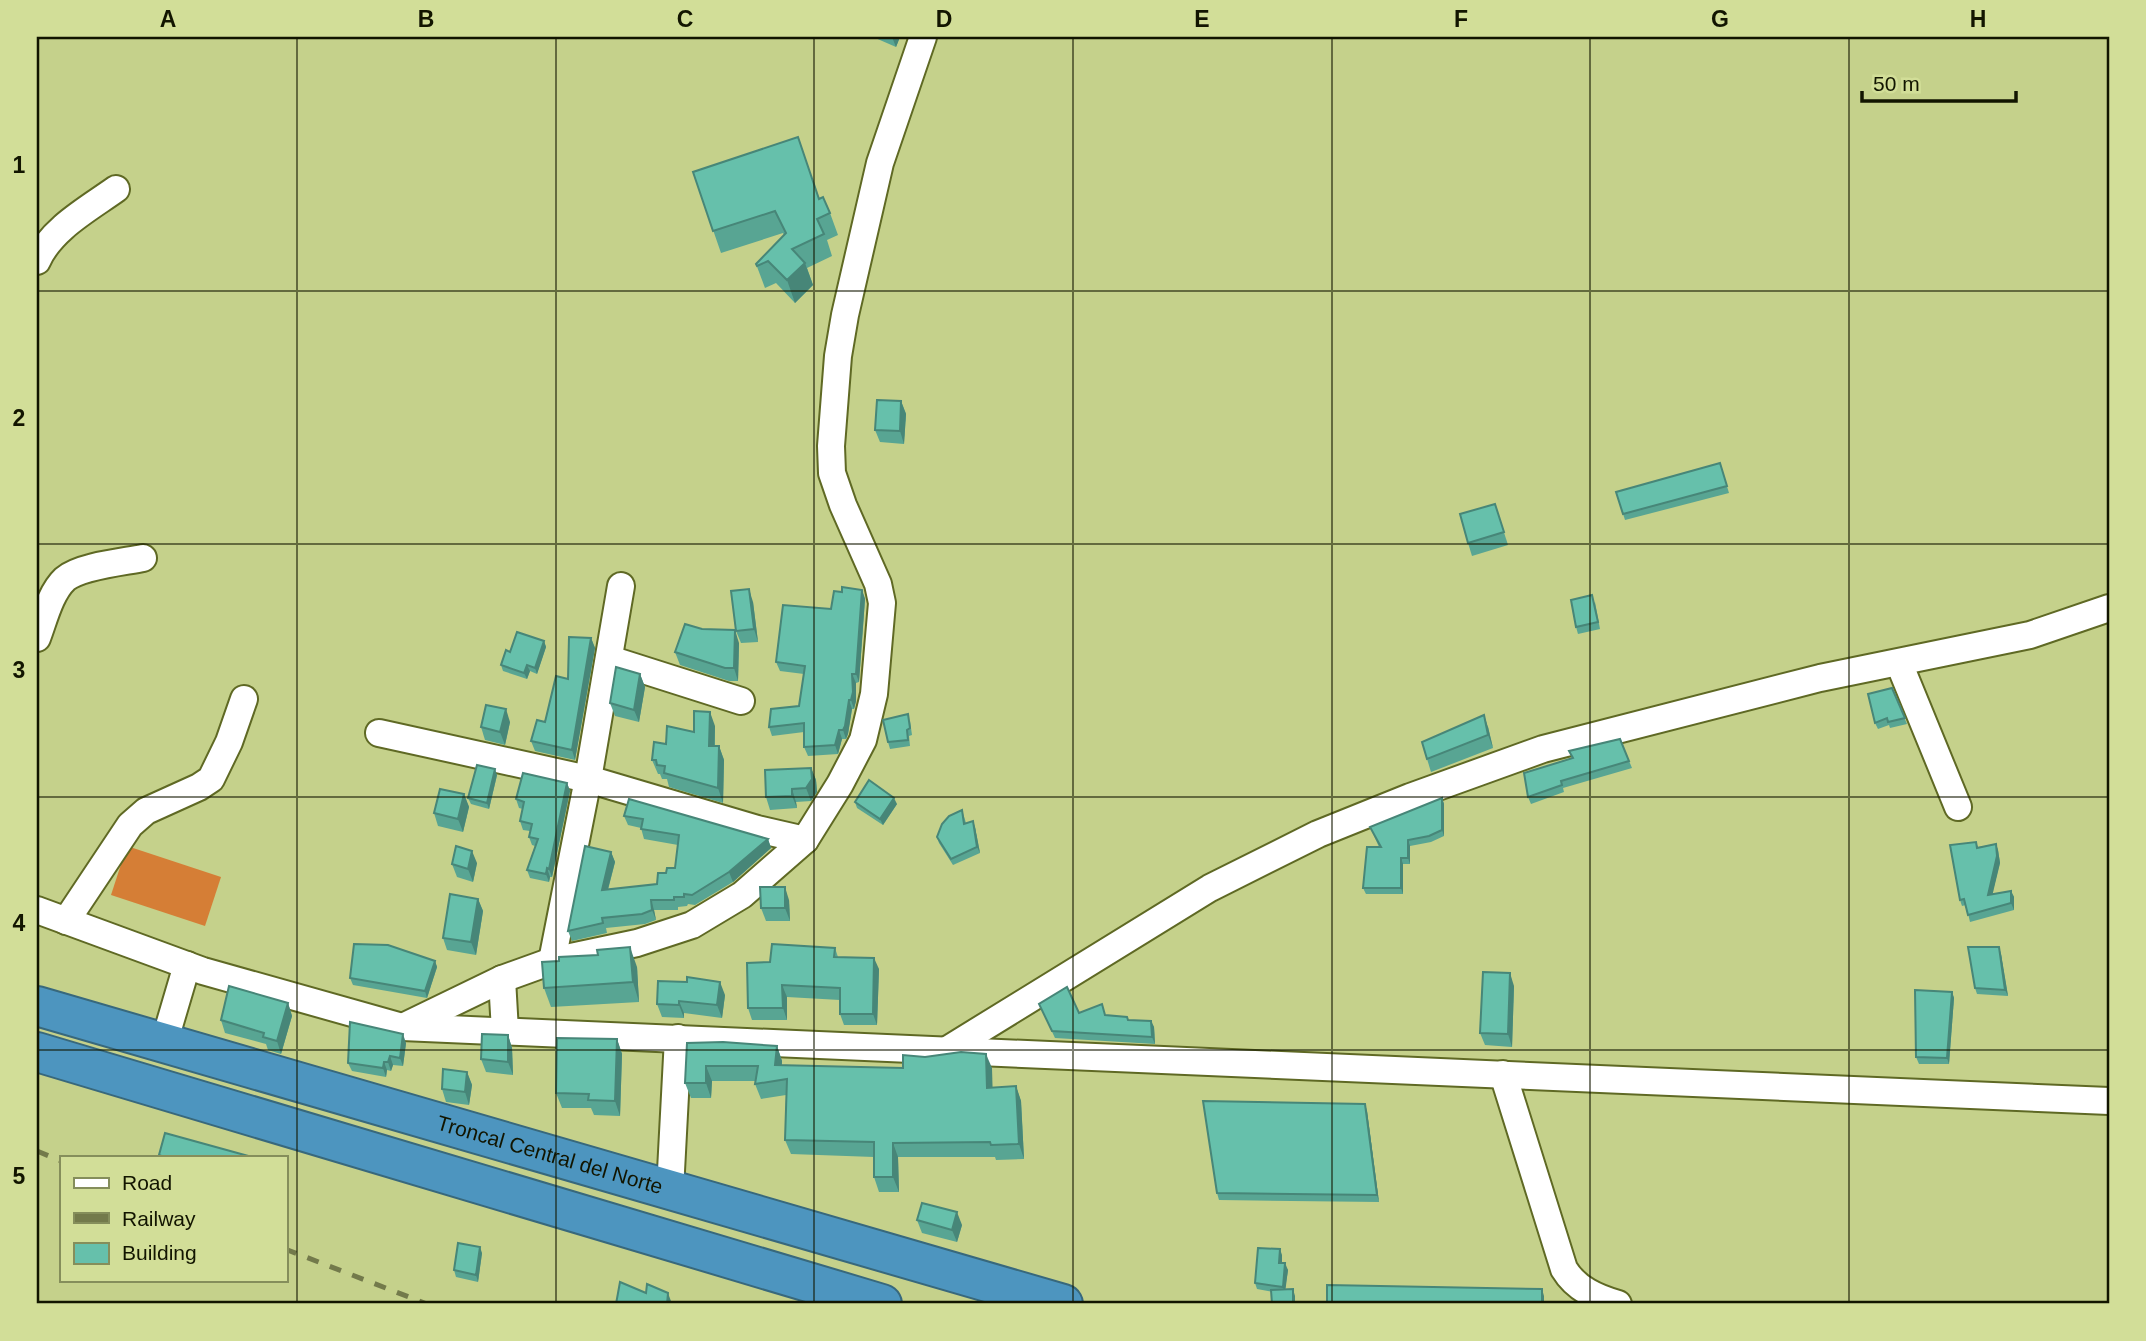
<svg xmlns="http://www.w3.org/2000/svg" width="2146" height="1341" viewBox="0 0 2146 1341" font-family="Helvetica,sans-serif">
<style>
.green{fill:#d57e36}
.lines{fill:none;stroke-linecap:round;stroke-linejoin:round}
.minor-casing{stroke:#5f6924;stroke-width:30}
.highway-casing{stroke:#38687c;stroke-width:42}
.minor{stroke:#fff;stroke-width:26}
.highway{stroke:#4d95bf;stroke-width:38}
.rail{stroke:#737a4b;stroke-width:5;stroke-dasharray:12 12;stroke-linecap:butt}
.wall{fill:#58a593}
.shaded-wall{fill:#478678}
.building{fill:#66c0ab;stroke:#478678;stroke-width:2}
.grid{fill:none;stroke:#121500;stroke-width:2;stroke-opacity:0.55}
.labels{text-anchor:middle;stroke-width:5;stroke-linejoin:round;paint-order:stroke}
.street-label{font-size:21px;fill:#121500;stroke:#d2de98}
.neatline{fill:none;stroke:#121500;stroke-width:2.5}
.grid-label{font-size:23px;text-anchor:middle;font-weight:bold;fill:#121500}
</style>
<rect width="100%" height="100%" fill="#c5d18b"/>
<polygon class="green" points="127,846 221,877 205,926 111,895"/>
<g class="lines">
<g class="minor-casing">
<g id="minor">
<path d="M37,261C51,229 88,209 116,189"/>
<path d="M37,638C44,620 50,593 65,579C80,566 123,562 143,558"/>
<polyline points="609,659 741,701"/>
<polyline points="1899,663 1958,807"/>
<polyline points="379,733 588,779 757,829 805,840"/>
<polyline points="37,910 203,971 402,1027 2109,1101"/>
<polyline points="66,921 130,825 146,811 199,787 211,779 229,742 244,699"/>
<polyline points="552,961 588,779 621,586"/>
<polyline points="502,979 505,1031"/>
<polyline points="407,1025 502,979 552,961 637,943 692,925 742,895 805,840 840,784 863,740 874,694 882,603 878,584 843,505 832,473 831,446 838,356 845,315 880,163 923,37"/>
<polyline points="164,1043 187,965"/>
<polyline points="947,1050 1210,888 1318,834 1410,797 1543,749 1820,678 2030,635 2109,608"/>
<path d="M1503,1074L1564,1269C1576,1289 1597,1298 1618,1304"/>
<polyline points="670,1190 678,1038"/>
</g>
</g>
<g class="highway-casing">
<g id="highway">
<path id="s1" d="M37,1006L1063,1304"/>
<polyline points="37,1052 882,1304"/>
</g>
</g>
<use href="#minor" class="minor"/>
<use href="#highway" class="highway"/>
<g class="rail">
<polyline points="37,1151 61,1161"/>
<polyline points="285,1249 427,1304"/>
</g>
</g>
<g class="wall">
<polygon points="873,37 900,37 896,47"/>
<polygon points="693,172 819,199 830,213 838,235 827,240 832,256 807,268 813,285 795,303 776,283 765,288 756,264 784,235 783,233 721,253"/>
<polygon points="901,401 906,414 904,444 880,442 875,430"/>
<polygon points="1720,463 1729,493 1625,520 1616,492"/>
<polygon points="1495,504 1508,545 1472,556 1468,543"/>
<polygon points="862,590 865,599 859,682 856,683 856,701 854,709 852,709 848,734 846,739 842,739 838,754 808,756 804,747 804,732 772,736 769,727 799,706 804,674 780,671 776,662 831,609 842,592"/>
<polygon points="753,602 758,642 741,643 736,631"/>
<polygon points="1595,602 1600,629 1578,634 1576,627"/>
<polygon points="591,638 595,648 575,760 535,751 531,741 545,722"/>
<polygon points="544,641 546,647 537,674 530,671 527,679 503,671 501,665 510,652"/>
<polygon points="739,643 738,681 729,681 680,665 675,652"/>
<polygon points="640,674 645,687 639,722 615,716 610,703"/>
<polygon points="1892,688 1907,724 1890,728 1889,725 1878,729 1875,723"/>
<polygon points="910,721 912,735 909,736 910,746 890,749 888,742"/>
<polygon points="510,722 505,745 485,740 481,727"/>
<polygon points="715,726 715,746 719,746 724,760 723,803 669,787 667,779 662,779 660,774 658,774 652,760 666,744 694,732"/>
<polygon points="1488,727 1493,748 1431,772 1427,759"/>
<polygon points="1620,739 1632,768 1563,788 1564,792 1531,804 1528,797 1572,758 1569,751"/>
<polygon points="811,768 816,780 817,792 811,801 796,802 797,808 770,810 766,797"/>
<polygon points="497,775 489,809 471,804 468,798"/>
<polygon points="567,783 570,791 552,877 550,877 549,882 530,878 527,870 535,846 532,845 529,837 530,831 523,830 520,821 523,809 519,808 516,799"/>
<polygon points="464,794 469,807 463,832 438,826 434,813"/>
<polygon points="1442,798 1444,804 1444,836 1431,842 1410,846 1410,864 1403,864 1403,894 1366,894 1363,888 1379,847 1370,827"/>
<polygon points="855,802 897,804 883,825 857,808"/>
<polygon points="962,810 966,823 975,827 980,853 953,865 939,843 937,837"/>
<polygon points="624,816 768,839 771,848 733,882 695,905 688,904 687,906 678,907 678,910 654,910 656,920 645,924 606,928 607,933 572,941 568,931 611,852 615,862 608,890 657,884 666,873 675,868 678,845 644,839 641,828 628,825"/>
<polygon points="1976,842 1978,847 1996,844 1998,850 2000,863 1992,894 2011,891 2014,897 2014,910 1970,922 1966,905 1962,906 1960,900"/>
<polygon points="477,863 473,882 457,877 452,864"/>
<polygon points="478,899 483,911 476,955 447,950 443,938"/>
<polygon points="789,900 790,921 766,921 761,908"/>
<polygon points="835,948 838,957 879,969 877,1025 844,1025 840,1014 840,1000 787,997 787,1020 752,1020 748,1008 770,962"/>
<polygon points="2001,954 2008,996 1977,994 1975,988"/>
<polygon points="598,955 637,967 639,1002 551,1007 544,988 559,961"/>
<polygon points="435,961 437,967 427,998 353,985 350,978"/>
<polygon points="1514,986 1512,1047 1485,1045 1480,1033"/>
<polygon points="1952,992 1954,998 1949,1064 1919,1064 1916,1057"/>
<polygon points="725,995 722,1018 684,1013 684,1018 662,1017 657,1004"/>
<polygon points="288,1003 292,1016 281,1054 268,1050 266,1044 225,1033 221,1020"/>
<polygon points="1039,1004 1079,1013 1106,1015 1128,1020 1151,1021 1154,1027 1155,1044 1055,1038"/>
<polygon points="508,1035 512,1048 513,1075 486,1072 481,1059"/>
<polygon points="617,1039 622,1054 620,1116 594,1115 591,1108 562,1108 556,1093"/>
<polygon points="406,1043 403,1066 393,1065 391,1071 387,1070 386,1077 352,1071 348,1063"/>
<polygon points="687,1043 777,1046 782,1061 782,1065 903,1068 992,1068 992,1088 1016,1086 1021,1101 1024,1159 996,1160 995,1157 898,1157 899,1192 879,1192 874,1177 874,1157 791,1154 785,1140 786,1095 761,1099 755,1084 756,1081 712,1081 711,1098 691,1098 685,1083"/>
<polygon points="467,1072 472,1085 469,1105 446,1102 442,1089"/>
<polygon points="1367,1111 1379,1202 1219,1200 1217,1193"/>
<polygon points="917,1220 962,1225 957,1242 922,1233"/>
<polygon points="482,1253 478,1282 456,1277 454,1270"/>
<polygon points="1282,1255 1282,1263 1288,1270 1285,1289 1295,1296 1257,1289 1255,1283"/>
</g>
<g class="shaded-wall">
<polygon points="892,37 900,37 896,47"/>
<polygon points="805,263 813,285 795,303 787,280"/>
<polygon points="901,401 906,414 904,444 900,431"/>
<polygon points="749,589 753,602 758,642 754,629"/>
<polygon points="862,590 865,599 859,682 856,674"/>
<polygon points="735,630 739,643 738,681 734,668"/>
<polygon points="591,638 595,648 575,760 572,750"/>
<polygon points="544,641 546,647 537,674 535,668"/>
<polygon points="527,665 530,671 527,679 524,673"/>
<polygon points="640,674 645,687 639,722 634,710"/>
<polygon points="852,674 856,683 856,701 854,709 851,700"/>
<polygon points="849,700 852,709 848,734 846,739 843,730"/>
<polygon points="506,709 510,722 505,745 500,732"/>
<polygon points="710,712 715,726 714,760 709,746"/>
<polygon points="1484,715 1488,727 1493,748 1488,735"/>
<polygon points="839,730 842,739 838,754 835,745"/>
<polygon points="719,746 724,760 723,803 718,788"/>
<polygon points="811,768 816,780 817,792 811,801 806,788"/>
<polygon points="495,769 497,775 489,809 487,803"/>
<polygon points="567,783 570,791 552,877 549,869"/>
<polygon points="792,789 796,802 797,808 792,796"/>
<polygon points="464,794 469,807 463,832 458,819"/>
<polygon points="894,798 897,804 883,825 880,819"/>
<polygon points="1442,798 1444,804 1444,836 1442,830"/>
<polygon points="973,821 975,827 980,853 977,847"/>
<polygon points="768,839 771,848 733,882 729,872"/>
<polygon points="1408,840 1410,846 1410,864 1408,858"/>
<polygon points="1996,844 1998,850 2000,863 1991,901 1988,895"/>
<polygon points="472,851 477,863 473,882 468,869"/>
<polygon points="611,852 615,862 605,900 602,890"/>
<polygon points="1401,858 1403,864 1403,894 1401,888"/>
<polygon points="547,868 550,877 549,882 546,874"/>
<polygon points="785,887 789,900 790,921 785,908"/>
<polygon points="2011,891 2014,897 2014,910 2011,903"/>
<polygon points="478,899 483,911 476,955 471,942"/>
<polygon points="651,900 654,910 656,920 652,910"/>
<polygon points="630,947 637,967 639,1002 633,982"/>
<polygon points="1999,947 2001,954 2008,996 2005,990"/>
<polygon points="874,958 879,969 877,1025 873,1014"/>
<polygon points="435,961 437,967 427,998 425,991"/>
<polygon points="1510,973 1514,986 1512,1047 1508,1034"/>
<polygon points="720,982 725,995 722,1018 717,1005"/>
<polygon points="782,985 787,997 787,1020 783,1008"/>
<polygon points="1952,992 1954,998 1949,1064 1947,1058"/>
<polygon points="679,1001 684,1013 684,1018 679,1005"/>
<polygon points="288,1003 292,1016 281,1054 277,1041"/>
<polygon points="1151,1021 1154,1027 1155,1044 1152,1037"/>
<polygon points="403,1034 406,1043 403,1066 400,1058"/>
<polygon points="508,1035 512,1048 513,1075 508,1062"/>
<polygon points="617,1039 622,1054 620,1116 615,1101"/>
<polygon points="777,1046 782,1061 781,1080 775,1065"/>
<polygon points="986,1054 992,1068 993,1103 987,1088"/>
<polygon points="390,1056 393,1065 391,1071 388,1062"/>
<polygon points="384,1062 387,1070 386,1077 383,1068"/>
<polygon points="706,1066 712,1081 711,1098 706,1083"/>
<polygon points="467,1072 472,1085 469,1105 465,1092"/>
<polygon points="1016,1086 1021,1101 1024,1159 1019,1144"/>
<polygon points="1365,1104 1367,1111 1379,1202 1377,1195"/>
<polygon points="893,1143 898,1157 899,1192 893,1177"/>
<polygon points="957,1212 962,1225 957,1242 952,1230"/>
<polygon points="480,1247 482,1253 478,1282 476,1275"/>
<polygon points="1280,1249 1282,1255 1282,1269 1279,1263"/>
<polygon points="1285,1263 1288,1270 1285,1293 1283,1287"/>
<polygon points="1293,1289 1295,1296 1295,1304 1293,1304"/>
<polygon points="1542,1289 1544,1296 1544,1304 1542,1304"/>
<polygon points="668,1293 672,1304 667,1304"/>
</g>
<g class="building">
<polygon points="798,137 819,199 823,197 830,213 817,219 824,234 792,249 805,263 787,280 768,261 757,266 756,264 786,233 775,211 713,231 693,172"/>
<polygon points="877,400 901,401 900,431 875,430"/>
<polygon points="1720,463 1727,486 1623,514 1616,492"/>
<polygon points="1495,504 1504,532 1468,543 1460,514"/>
<polygon points="842,587 862,590 856,674 852,674 853,692 851,700 849,700 845,726 843,730 839,730 835,745 804,747 804,723 769,727 771,709 799,706 805,666 776,662 783,605 831,609 834,591 842,592"/>
<polygon points="749,589 754,629 736,631 731,591"/>
<polygon points="1592,595 1598,622 1576,627 1571,600"/>
<polygon points="685,624 702,629 735,630 734,668 725,668 675,652"/>
<polygon points="517,632 544,641 535,668 527,665 524,673 501,665 506,650 510,652"/>
<polygon points="569,637 591,638 572,750 531,741 537,720 545,722 556,676 568,679"/>
<polygon points="616,667 640,674 634,710 610,703"/>
<polygon points="1892,688 1905,718 1888,722 1887,718 1875,723 1868,694"/>
<polygon points="486,705 506,709 500,732 481,727"/>
<polygon points="694,711 710,712 709,746 719,746 718,788 664,773 665,766 657,765 656,760 652,760 654,742 666,744 667,726 694,732"/>
<polygon points="908,714 910,728 907,730 908,740 888,742 883,720"/>
<polygon points="1484,715 1488,735 1427,759 1422,742"/>
<polygon points="1620,739 1629,761 1561,781 1562,785 1528,797 1524,773 1573,758 1569,751"/>
<polygon points="477,765 495,769 487,803 468,798"/>
<polygon points="811,768 812,779 806,788 792,789 792,796 766,797 765,770"/>
<polygon points="523,773 567,783 549,869 547,868 546,874 527,870 538,839 529,837 532,824 520,821 524,802 516,799"/>
<polygon points="869,780 894,798 880,819 855,802"/>
<polygon points="440,789 464,794 458,819 434,813"/>
<polygon points="1442,798 1442,830 1429,836 1408,840 1408,858 1401,858 1401,888 1363,888 1367,847 1381,847 1370,827"/>
<polygon points="629,799 768,839 729,872 692,895 684,894 684,897 674,897 674,900 651,900 652,910 642,914 602,918 603,923 568,931 585,846 611,852 602,890 657,884 658,873 666,873 667,868 675,868 679,835 641,829 643,819 624,816"/>
<polygon points="962,810 964,824 973,821 977,847 951,859 937,837 942,824 949,816"/>
<polygon points="1976,842 1977,848 1996,844 1997,856 1988,895 2011,891 2011,903 1968,915 1964,899 1960,900 1950,845"/>
<polygon points="456,846 472,851 468,869 452,864"/>
<polygon points="760,887 785,887 785,908 761,908"/>
<polygon points="450,894 478,899 471,942 443,938"/>
<polygon points="354,944 388,945 435,961 425,991 350,978"/>
<polygon points="772,944 835,948 834,957 874,958 873,1014 840,1014 840,988 782,985 783,1008 748,1008 747,963 770,962"/>
<polygon points="630,947 633,982 544,988 542,962 559,961 559,957 598,955 597,950"/>
<polygon points="1968,947 1999,947 2005,990 1975,988"/>
<polygon points="1483,972 1510,973 1508,1034 1480,1033"/>
<polygon points="687,977 720,982 717,1005 679,1001 679,1005 657,1004 658,981 687,982"/>
<polygon points="229,986 288,1003 277,1041 263,1037 264,1033 221,1020"/>
<polygon points="1067,987 1079,1013 1102,1004 1105,1015 1127,1017 1128,1020 1151,1021 1152,1037 1052,1031 1039,1004"/>
<polygon points="1915,990 1952,992 1947,1058 1916,1057"/>
<polygon points="350,1022 403,1034 400,1058 390,1056 388,1062 384,1062 383,1068 348,1063"/>
<polygon points="482,1034 508,1035 508,1062 481,1059"/>
<polygon points="557,1038 617,1039 615,1101 588,1100 589,1094 556,1093"/>
<polygon points="723,1042 777,1046 775,1065 903,1068 903,1055 925,1057 961,1052 986,1054 987,1088 1016,1086 1019,1144 991,1145 990,1142 893,1143 893,1177 874,1177 874,1142 785,1140 787,1079 755,1084 758,1066 706,1066 706,1083 685,1083 687,1043"/>
<polygon points="443,1069 467,1072 465,1092 442,1089"/>
<polygon points="1203,1101 1365,1104 1377,1195 1217,1193"/>
<polygon points="165,1133 252,1157 164,1157 159,1155"/>
<polygon points="922,1203 957,1212 952,1230 917,1220"/>
<polygon points="458,1243 480,1247 476,1275 454,1270"/>
<polygon points="1258,1248 1280,1249 1279,1263 1285,1263 1283,1287 1255,1283"/>
<polygon points="620,1282 646,1293 647,1284 668,1293 667,1304 616,1304"/>
<polygon points="1327,1285 1542,1289 1542,1304 1327,1304"/>
<polygon points="1293,1289 1293,1304 1272,1304 1271,1290"/>
</g>
<path class="grid" d="M297,37V1304M556,37V1304M814,37V1304M1073,37V1304M1332,37V1304M1590,37V1304M1849,37V1304M37,291H2109M37,544H2109M37,797H2109M37,1050H2109"/>
<g class="labels">
<g class="street-label">
<text dy="7" stroke="none"><textPath href="#s1" startOffset="534">Troncal Central del Norte</textPath></text>
</g>
</g>
<rect width="2146" height="1341" fill="none" stroke="#d2de98" stroke-width="77"/>
<rect x="60" y="1156" width="228" height="126" fill="#d2de98" stroke="#858e5b" stroke-width="2"/>
<rect x="74" y="1178" width="35" height="10" fill="#ffffff" stroke="#858e5b" stroke-width="2"/>
<text x="122" y="1190" font-size="21" fill="#121500">Road</text>
<rect x="74" y="1213" width="35" height="10" fill="#737a4b" stroke="#858e5b" stroke-width="2"/>
<text x="122" y="1226" font-size="21" fill="#121500">Railway</text>
<rect x="74" y="1243" width="35" height="21" fill="#66c0ab" stroke="#858e5b" stroke-width="2"/>
<text x="122" y="1260" font-size="21" fill="#121500">Building</text>
<path d="M1862 91v10h154v-10" fill="none" stroke="#121500" stroke-width="3.5"/>
<text x="1873" y="91" font-size="21" fill="#121500" stroke="#d2de98" stroke-width="5" paint-order="stroke">50 m</text>
<rect x="38" y="38" width="2070" height="1264" class="neatline"/>
<g class="grid-label">
<text x="168" y="27">A</text>
<text x="426" y="27">B</text>
<text x="685" y="27">C</text>
<text x="944" y="27">D</text>
<text x="1202" y="27">E</text>
<text x="1461" y="27">F</text>
<text x="1720" y="27">G</text>
<text x="1978" y="27">H</text>
<text x="19" y="173">1</text>
<text x="19" y="426">2</text>
<text x="19" y="678">3</text>
<text x="19" y="931">4</text>
<text x="19" y="1184">5</text>
</g>
</svg>
